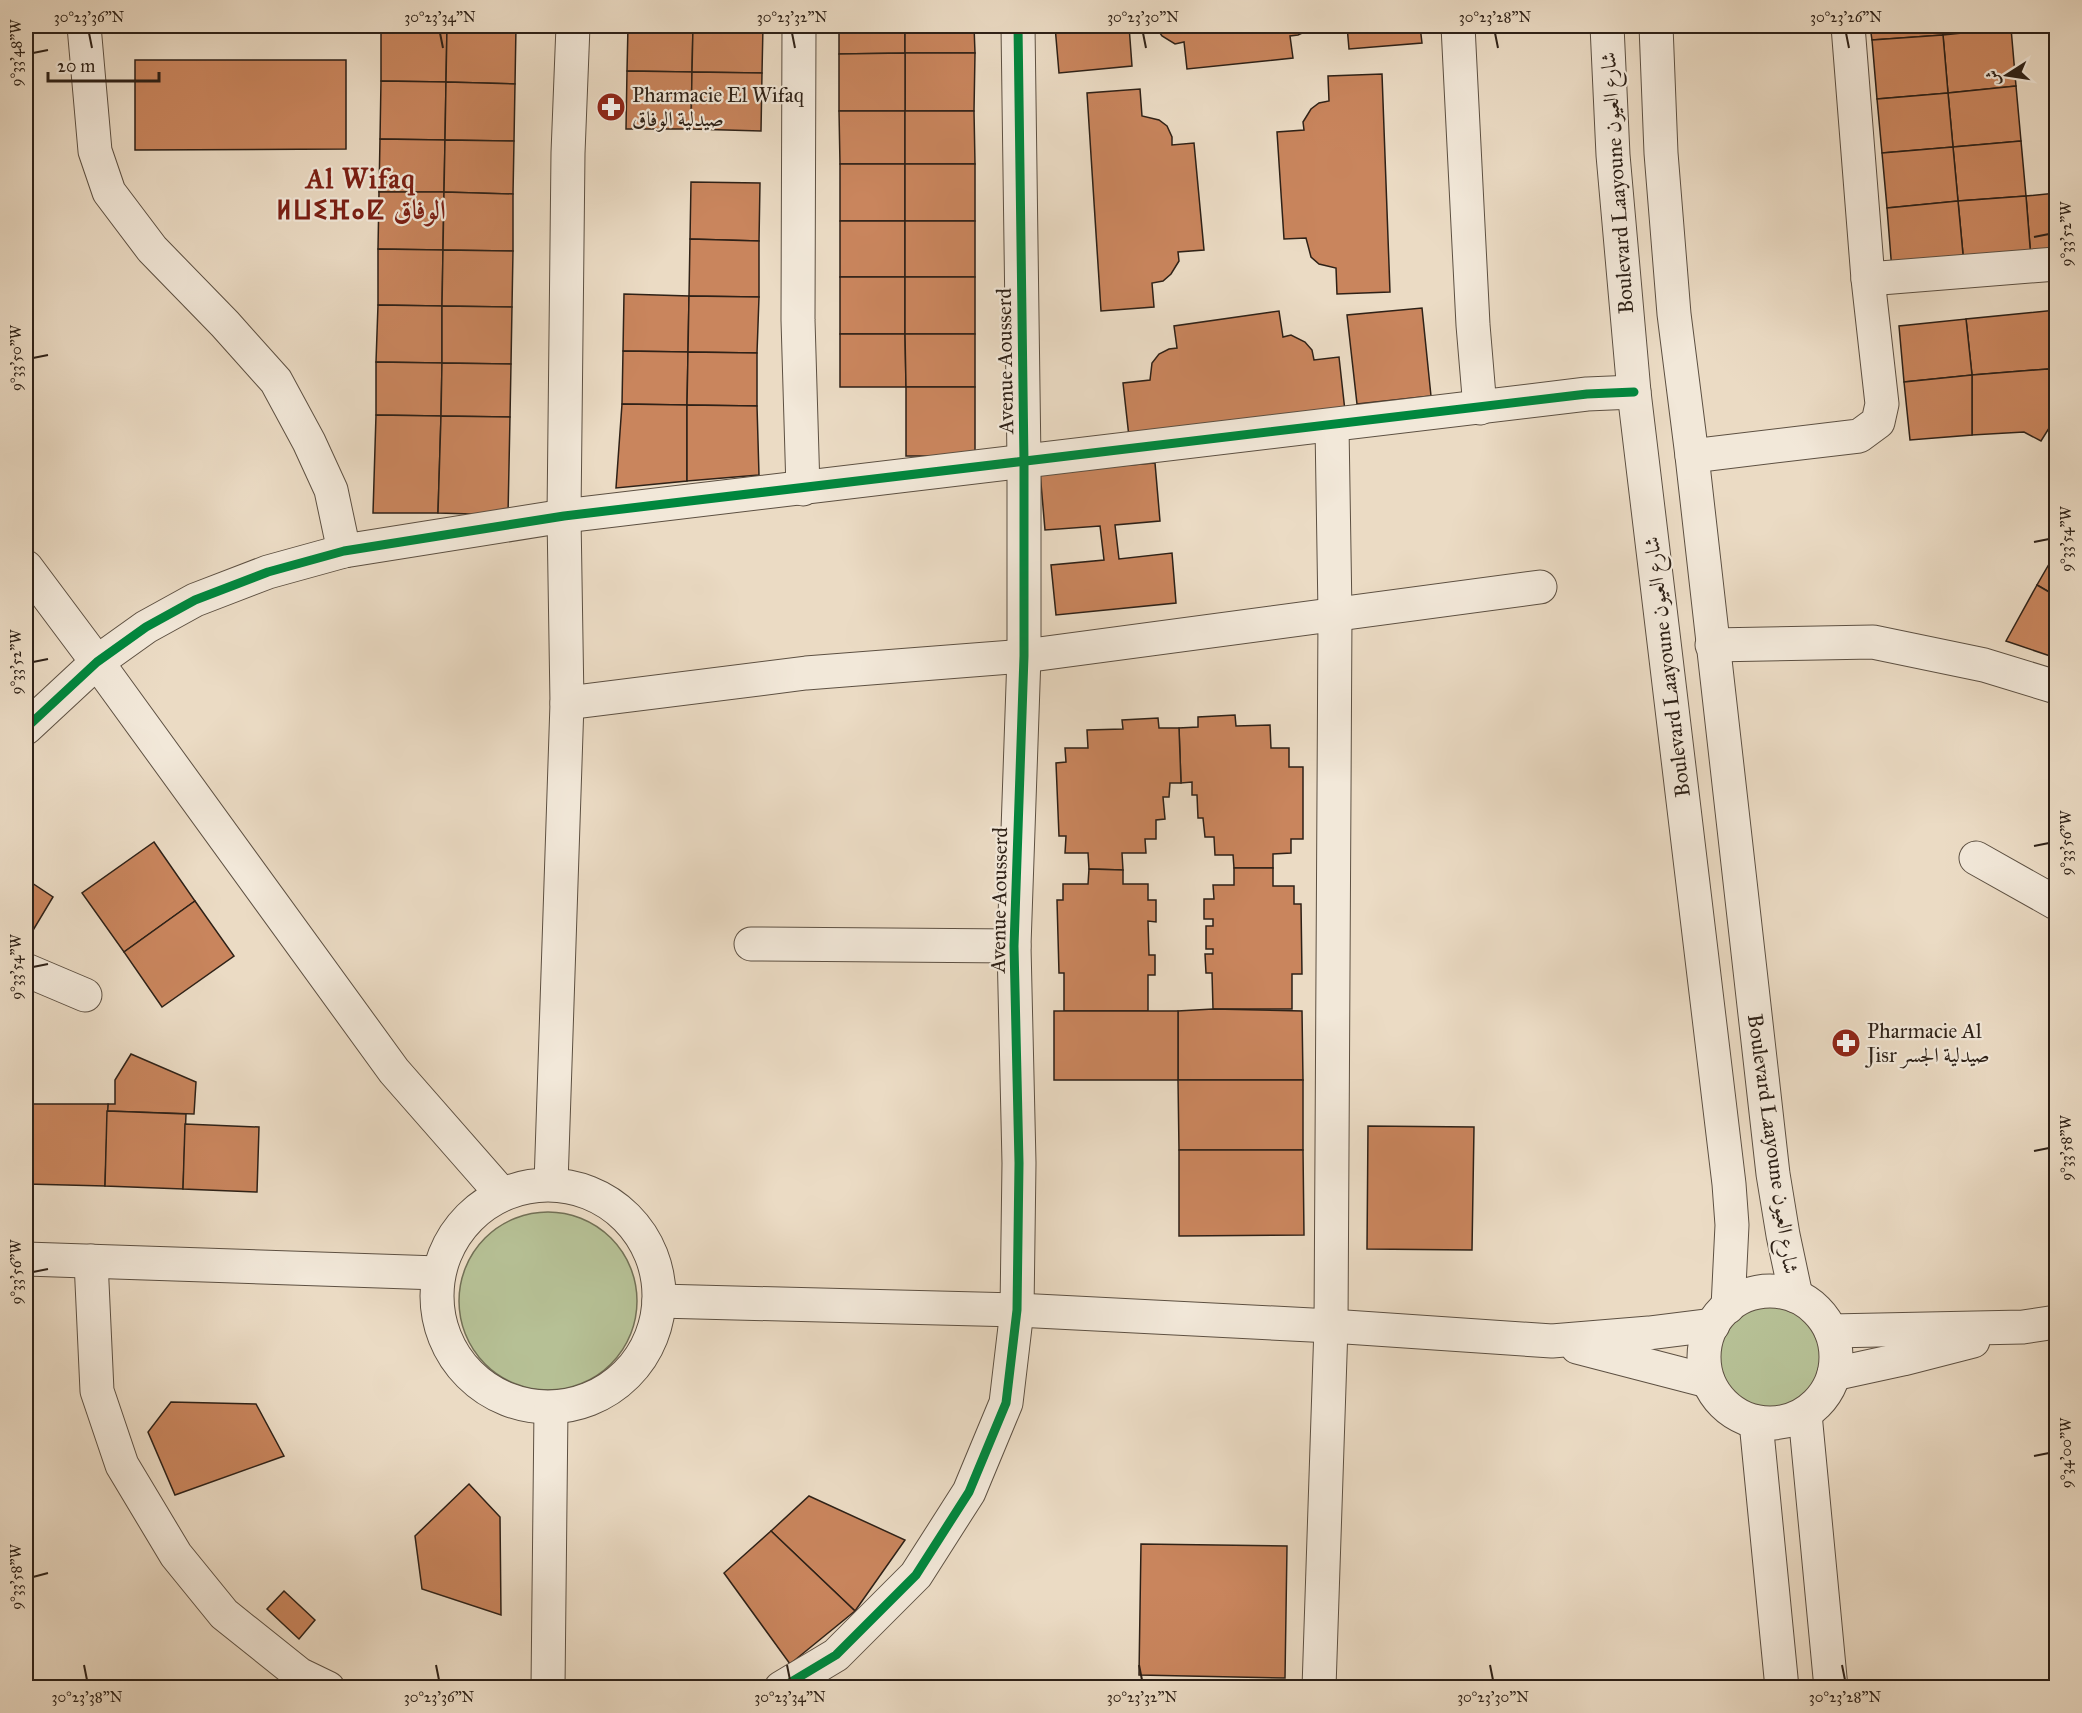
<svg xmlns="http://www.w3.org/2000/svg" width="2082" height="1713" viewBox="0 0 2082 1713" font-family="'IM FELL Great Primer',Amiri,'Noto Sans Tifinagh',serif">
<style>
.green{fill:#b6c095;stroke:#727056;stroke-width:1.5}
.building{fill:#c9855d;stroke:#2e2117;stroke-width:1.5}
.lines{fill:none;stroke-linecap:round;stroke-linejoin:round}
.minor-casing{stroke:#5d5042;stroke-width:35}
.minor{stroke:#f2e8d9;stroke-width:33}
.cycleway-casing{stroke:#f2e8d9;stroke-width:13}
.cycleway{stroke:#00873e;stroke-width:9}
.ticks{fill:none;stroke:#2e2117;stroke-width:2}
.labels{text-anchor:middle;stroke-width:4.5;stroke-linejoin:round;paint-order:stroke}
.poi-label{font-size:21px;fill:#2e2117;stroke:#f2e8d9;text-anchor:start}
.street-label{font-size:21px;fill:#2e2117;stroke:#f2e8d9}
.district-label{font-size:27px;font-weight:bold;letter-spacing:1.5px;fill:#7a1f14;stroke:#f2e8d9}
.neatline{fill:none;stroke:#2e2117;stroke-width:2}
.ticks-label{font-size:15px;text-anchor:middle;fill:#2e2117}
</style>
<rect width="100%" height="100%" fill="#ebdbc4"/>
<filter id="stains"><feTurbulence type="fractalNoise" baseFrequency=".00333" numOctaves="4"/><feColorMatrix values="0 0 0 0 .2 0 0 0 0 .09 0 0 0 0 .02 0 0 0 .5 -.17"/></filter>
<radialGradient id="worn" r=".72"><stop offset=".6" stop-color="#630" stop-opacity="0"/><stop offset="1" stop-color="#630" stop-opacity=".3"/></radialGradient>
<g class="green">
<circle cx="548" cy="1301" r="89"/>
<circle cx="1769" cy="1362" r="56"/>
</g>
<g class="building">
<polygon points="381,26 447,26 446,82 381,81"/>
<polygon points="447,26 516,26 515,84 446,82"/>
<polygon points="628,26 693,26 692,72 627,71"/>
<polygon points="693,26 763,26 762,73 692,72"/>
<polygon points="839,26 905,26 905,53 839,54"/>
<polygon points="905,26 974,26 975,53 905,53"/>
<polygon points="1055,26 1129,26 1132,66 1059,73"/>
<polygon points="1155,26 1312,26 1309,30 1298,35 1290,36 1293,58 1187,69 1184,42 1175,44 1162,36"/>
<polygon points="1347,26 1420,26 1422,43 1349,49"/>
<polygon points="1870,26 1942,26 1943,35 1872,40"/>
<polygon points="1942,26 2010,26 2011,28 1943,35"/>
<polygon points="2011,28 2016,86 1948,93 1943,35"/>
<polygon points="1943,35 1948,93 1877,99 1872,40"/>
<polygon points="905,53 975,53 974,111 905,111"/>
<polygon points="905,53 905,111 839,111 839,54"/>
<polygon points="135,60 346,60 346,149 135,150"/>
<polygon points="627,71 692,72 691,129 626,129"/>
<polygon points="692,72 762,73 761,131 691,129"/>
<polygon points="1382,74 1390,292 1337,294 1336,268 1319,264 1311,257 1306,238 1284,239 1277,132 1304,130 1303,122 1311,109 1319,103 1329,101 1328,76"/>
<polygon points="381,81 446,82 445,140 380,139"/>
<polygon points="446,82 515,84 514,141 445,140"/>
<polygon points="2016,86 2021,141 1953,147 1948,93"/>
<polygon points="1140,89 1142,116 1159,120 1167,126 1172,137 1172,145 1194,143 1204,250 1178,252 1179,261 1171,274 1163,281 1152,283 1154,307 1101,311 1087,93"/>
<polygon points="1948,93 1953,147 1882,153 1877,99"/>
<polygon points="839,111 905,111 905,164 840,164"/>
<polygon points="905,111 974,111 975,164 905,164"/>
<polygon points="380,139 445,140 444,192 379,192"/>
<polygon points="445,140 514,141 513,194 444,192"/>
<polygon points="2021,141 2026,196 1958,201 1953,147"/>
<polygon points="1953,147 1958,201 1887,208 1882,153"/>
<rect x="840" y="164" width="65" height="57"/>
<rect x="905" y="164" width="70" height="57"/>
<polygon points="691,182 760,183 759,241 690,239"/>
<polygon points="379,192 444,192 443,250 378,249"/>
<polygon points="444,192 513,194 513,251 443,250"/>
<polygon points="2056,193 2056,257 2031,259 2026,196"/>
<polygon points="2026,196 2031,259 1964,265 1958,201"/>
<polygon points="1958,201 1964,265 1892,271 1887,208"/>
<rect x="840" y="221" width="65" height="56"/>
<rect x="905" y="221" width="70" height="56"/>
<polygon points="690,239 759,241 759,297 689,296"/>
<polygon points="378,249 443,250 442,306 378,305"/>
<polygon points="443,250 513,251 512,307 442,306"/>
<rect x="840" y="277" width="65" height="57"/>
<rect x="905" y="277" width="70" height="57"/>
<polygon points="624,294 689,296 688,352 623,351"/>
<polygon points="689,296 759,297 757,353 688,352"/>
<polygon points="378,305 442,306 442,363 376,362"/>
<polygon points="442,306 512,307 511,364 442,363"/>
<polygon points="1422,308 1431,396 1357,404 1347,315"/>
<polygon points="2056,310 2056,373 2048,369 1972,375 1966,319"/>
<polygon points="1279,311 1283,337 1291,335 1305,342 1312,350 1314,360 1339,357 1345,411 1129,437 1123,383 1150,380 1152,363 1159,354 1169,349 1177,348 1174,326"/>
<polygon points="1966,319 1972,375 1904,382 1899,326"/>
<polygon points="840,334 905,334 906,387 840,387"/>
<polygon points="905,334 975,334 975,387 906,387"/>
<polygon points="623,351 688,352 687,405 622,404"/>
<polygon points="688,352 757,353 757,406 687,405"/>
<polygon points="376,362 442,363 441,416 376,415"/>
<polygon points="442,363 511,364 510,417 441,416"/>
<polygon points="2048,369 2056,373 2056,417 2041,441 2024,432 1972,435 1972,375"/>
<polygon points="1972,375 1972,435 1910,440 1904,382"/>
<rect x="906" y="387" width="69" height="69"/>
<polygon points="622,404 687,405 687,481 616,488"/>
<polygon points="687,405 757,406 759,475 687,481"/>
<polygon points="376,415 441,416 438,513 373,513"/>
<polygon points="441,416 510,417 508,515 438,513"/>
<polygon points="1155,463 1160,521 1115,525 1119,559 1172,553 1176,603 1056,615 1051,565 1104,560 1100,526 1045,530 1040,472"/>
<polygon points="2056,552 2056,596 2037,585"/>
<polygon points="2037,585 2056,596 2056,658 2006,641"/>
<polygon points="1235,715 1236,726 1270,725 1271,748 1289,748 1289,767 1303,767 1303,839 1291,839 1291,853 1273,854 1273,868 1234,868 1233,855 1215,855 1214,837 1205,837 1203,818 1198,818 1197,795 1192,795 1192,782 1181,783 1179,728 1198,727 1198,717"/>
<polygon points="1158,718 1159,728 1179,728 1181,783 1170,783 1169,797 1163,797 1165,819 1156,820 1156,839 1145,839 1146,853 1122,853 1123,870 1089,869 1088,853 1065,853 1066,836 1059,836 1056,763 1066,762 1065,748 1088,748 1087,730 1123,729 1122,720"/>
<polygon points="154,842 195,901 124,952 82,893"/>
<polygon points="1234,868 1273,868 1273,886 1294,886 1294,904 1301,904 1302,974 1292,974 1292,1009 1213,1009 1212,973 1206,973 1205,954 1213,954 1213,949 1206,949 1206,926 1213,926 1213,919 1204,919 1204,899 1214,899 1213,885 1234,885"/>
<polygon points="1089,869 1123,870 1123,884 1148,884 1148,900 1156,900 1156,922 1148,921 1149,955 1155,955 1155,975 1148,975 1148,1011 1064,1011 1064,973 1059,973 1057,900 1063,900 1063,884 1088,884"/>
<polygon points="26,879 53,897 26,942"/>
<polygon points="195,901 234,956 162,1007 124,952"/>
<polygon points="1213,1009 1302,1011 1303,1080 1178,1080 1178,1011"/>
<rect x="1054" y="1011" width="124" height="69"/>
<polygon points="131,1054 196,1082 194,1114 107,1111 108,1104 115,1104 115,1080"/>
<polygon points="1178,1080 1303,1080 1303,1150 1179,1150"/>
<polygon points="26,1104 29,1104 27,1184 26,1183"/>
<polygon points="29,1104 108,1104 105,1186 27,1184"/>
<polygon points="107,1111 186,1114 183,1189 105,1186"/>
<polygon points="185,1124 259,1127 257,1192 183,1189"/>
<polygon points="1368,1126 1474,1127 1472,1250 1367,1249"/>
<polygon points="1179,1150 1303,1150 1304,1235 1179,1236"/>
<polygon points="171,1402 256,1404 284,1456 175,1495 148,1432"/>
<polygon points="469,1484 500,1517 501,1615 422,1589 415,1536"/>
<polygon points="809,1496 905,1540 855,1611 771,1531"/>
<polygon points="771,1531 855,1611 790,1664 724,1573"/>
<polygon points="1141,1544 1287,1546 1285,1678 1139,1675"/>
<polygon points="284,1591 315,1620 299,1639 267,1609"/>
</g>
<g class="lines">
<g class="minor-casing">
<g id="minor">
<polyline points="84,26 95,151 109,192 152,249 225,324 276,381 309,442 331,490 344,551"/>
<polyline points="799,26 798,320 803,489"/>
<polyline points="1458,26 1473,325 1480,408"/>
<polyline points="1607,26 1613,155 1634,392 1729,1184 1732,1225 1728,1307"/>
<polyline points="1656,26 1661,153 1674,314 1692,456 1773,1174 1783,1235 1796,1296"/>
<polyline points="1868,279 2056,264"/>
<polyline points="1692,456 1859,436 1878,422 1882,404 1868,279 1848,26"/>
<polyline points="26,567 97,662 394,1071 501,1193"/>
<polyline points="1712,645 1873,642 1984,665 2056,687"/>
<polyline points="567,703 806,673 1024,656 1540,587"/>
<polyline points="26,728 97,662 146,627 195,600 268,572 344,551 564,516 1587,394 1634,392"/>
<polyline points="1976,858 2056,903"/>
<polyline points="751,944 1014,946"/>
<polyline points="26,970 85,995"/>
<polyline points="551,1184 567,703 564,516 568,153 573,26"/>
<circle cx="548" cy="1296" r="111"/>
<polyline points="26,1259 438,1273"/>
<polyline points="91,1261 97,1391 122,1465 176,1555 224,1614 299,1674 328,1688"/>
<circle cx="1770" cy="1357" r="66"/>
<polyline points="659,1301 1017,1310 1331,1326 1552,1341 1649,1333 1713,1325"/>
<polyline points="1831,1331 2023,1327 2056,1322"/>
<polyline points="1577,1347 1708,1381"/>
<polyline points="1834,1374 1903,1359 1973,1341"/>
<polyline points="1805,1414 1831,1688"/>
<polyline points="1756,1422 1782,1688"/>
<polyline points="548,1688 551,1408"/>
<polyline points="781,1688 836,1655 916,1575 969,1492 1006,1403 1017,1310 1019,1163 1014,946 1024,656 1024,461 1018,26"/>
<polyline points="1319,1688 1331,1326 1335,614 1332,426"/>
</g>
</g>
<use href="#minor" class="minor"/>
<g class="cycleway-casing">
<g id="cycleway">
<polyline points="26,728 97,662 146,627 195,600 268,572 344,551 564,516 1587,394 1634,392"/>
<polyline points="781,1688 836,1655 916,1575 969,1492 1006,1403 1017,1310 1019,1163 1014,946 1024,656 1024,461 1018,26"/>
</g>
</g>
<use href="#cycleway" class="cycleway"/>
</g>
<path class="ticks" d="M89,33L92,48M440,33L443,48M792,33L795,48M1143,33L1146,48M1495,33L1498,48M1846,33L1849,48M33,53L48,50M2034,237L2049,234M33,358L48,355M2034,542L2049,539M33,662L48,659M2034,846L2049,843M33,967L48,964M2034,1151L2049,1148M33,1272L48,1269M2034,1456L2049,1453M33,1577L48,1573M84,1665L87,1680M436,1665L439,1680M787,1665L790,1680M1139,1665L1142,1680M1490,1665L1493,1680M1842,1665L1845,1680"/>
<defs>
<g id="pharmacy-disc" transform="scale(1.5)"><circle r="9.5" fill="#8f2418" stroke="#f2e8d9"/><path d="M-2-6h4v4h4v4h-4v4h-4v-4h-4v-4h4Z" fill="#fff"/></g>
</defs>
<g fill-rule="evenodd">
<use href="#pharmacy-disc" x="611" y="107"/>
<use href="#pharmacy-disc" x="1846" y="1043"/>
</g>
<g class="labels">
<g class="poi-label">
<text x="632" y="102">Pharmacie El Wifaq<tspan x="632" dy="24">صيدلية الوفاق</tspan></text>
<text x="1867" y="1038">Pharmacie Al<tspan x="1867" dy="24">Jisr صيدلية الجسر</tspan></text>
</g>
<g class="street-label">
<text transform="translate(1617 183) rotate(-94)" y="7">Boulevard Laayoune شارع العيون</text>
<text transform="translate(1005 361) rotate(-91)" y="7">Avenue Aousserd</text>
<text transform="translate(1667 667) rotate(-97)" y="7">Boulevard Laayoune شارع العيون</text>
<text transform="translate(999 900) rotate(-89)" y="7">Avenue Aousserd</text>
<text transform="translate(1773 1144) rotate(82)" y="7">Boulevard Laayoune شارع العيون</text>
</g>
<g class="district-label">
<text x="361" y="188">Al Wifaq<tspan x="361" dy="31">ⵍⵡⵉⴼⴰⵇ الوفاق</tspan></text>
</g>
</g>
<rect width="2082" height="1713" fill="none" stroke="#ebdbc4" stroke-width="66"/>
<g transform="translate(2007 75) rotate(258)" stroke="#f2e8d9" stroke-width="4.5" paint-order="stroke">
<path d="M0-4.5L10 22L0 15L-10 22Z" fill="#2e2117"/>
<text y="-9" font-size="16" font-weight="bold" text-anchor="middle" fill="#2e2117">ش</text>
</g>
<path d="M48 72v9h111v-9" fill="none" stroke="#2e2117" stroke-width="3"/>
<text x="57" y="72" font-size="18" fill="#2e2117" stroke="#f2e8d9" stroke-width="4.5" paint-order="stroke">20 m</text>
<rect x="33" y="33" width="2016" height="1647" class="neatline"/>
<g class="ticks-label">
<text x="89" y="22">30°23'36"N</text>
<text x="440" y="22">30°23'34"N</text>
<text x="792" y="22">30°23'32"N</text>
<text x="1143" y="22">30°23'30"N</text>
<text x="1495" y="22">30°23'28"N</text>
<text x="1846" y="22">30°23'26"N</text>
<text transform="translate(16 53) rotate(-90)" y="5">9°33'48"W</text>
<text transform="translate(2066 234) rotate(-90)" y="5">9°33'52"W</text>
<text transform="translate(16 358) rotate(-90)" y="5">9°33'50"W</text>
<text transform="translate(2066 539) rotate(-90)" y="5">9°33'54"W</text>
<text transform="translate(16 662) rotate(-90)" y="5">9°33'52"W</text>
<text transform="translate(2066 843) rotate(-90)" y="5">9°33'56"W</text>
<text transform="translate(16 967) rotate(-90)" y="5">9°33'54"W</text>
<text transform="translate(2066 1148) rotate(-90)" y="5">9°33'58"W</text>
<text transform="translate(16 1272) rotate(-90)" y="5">9°33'56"W</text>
<text transform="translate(2066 1453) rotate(-90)" y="5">9°34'00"W</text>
<text transform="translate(16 1577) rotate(-90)" y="5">9°33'58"W</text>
<text x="87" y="1702">30°23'38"N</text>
<text x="439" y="1702">30°23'36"N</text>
<text x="790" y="1702">30°23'34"N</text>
<text x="1142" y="1702">30°23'32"N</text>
<text x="1493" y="1702">30°23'30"N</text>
<text x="1845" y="1702">30°23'28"N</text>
</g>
<rect width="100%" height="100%" filter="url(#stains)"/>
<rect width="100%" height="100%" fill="url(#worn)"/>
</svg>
